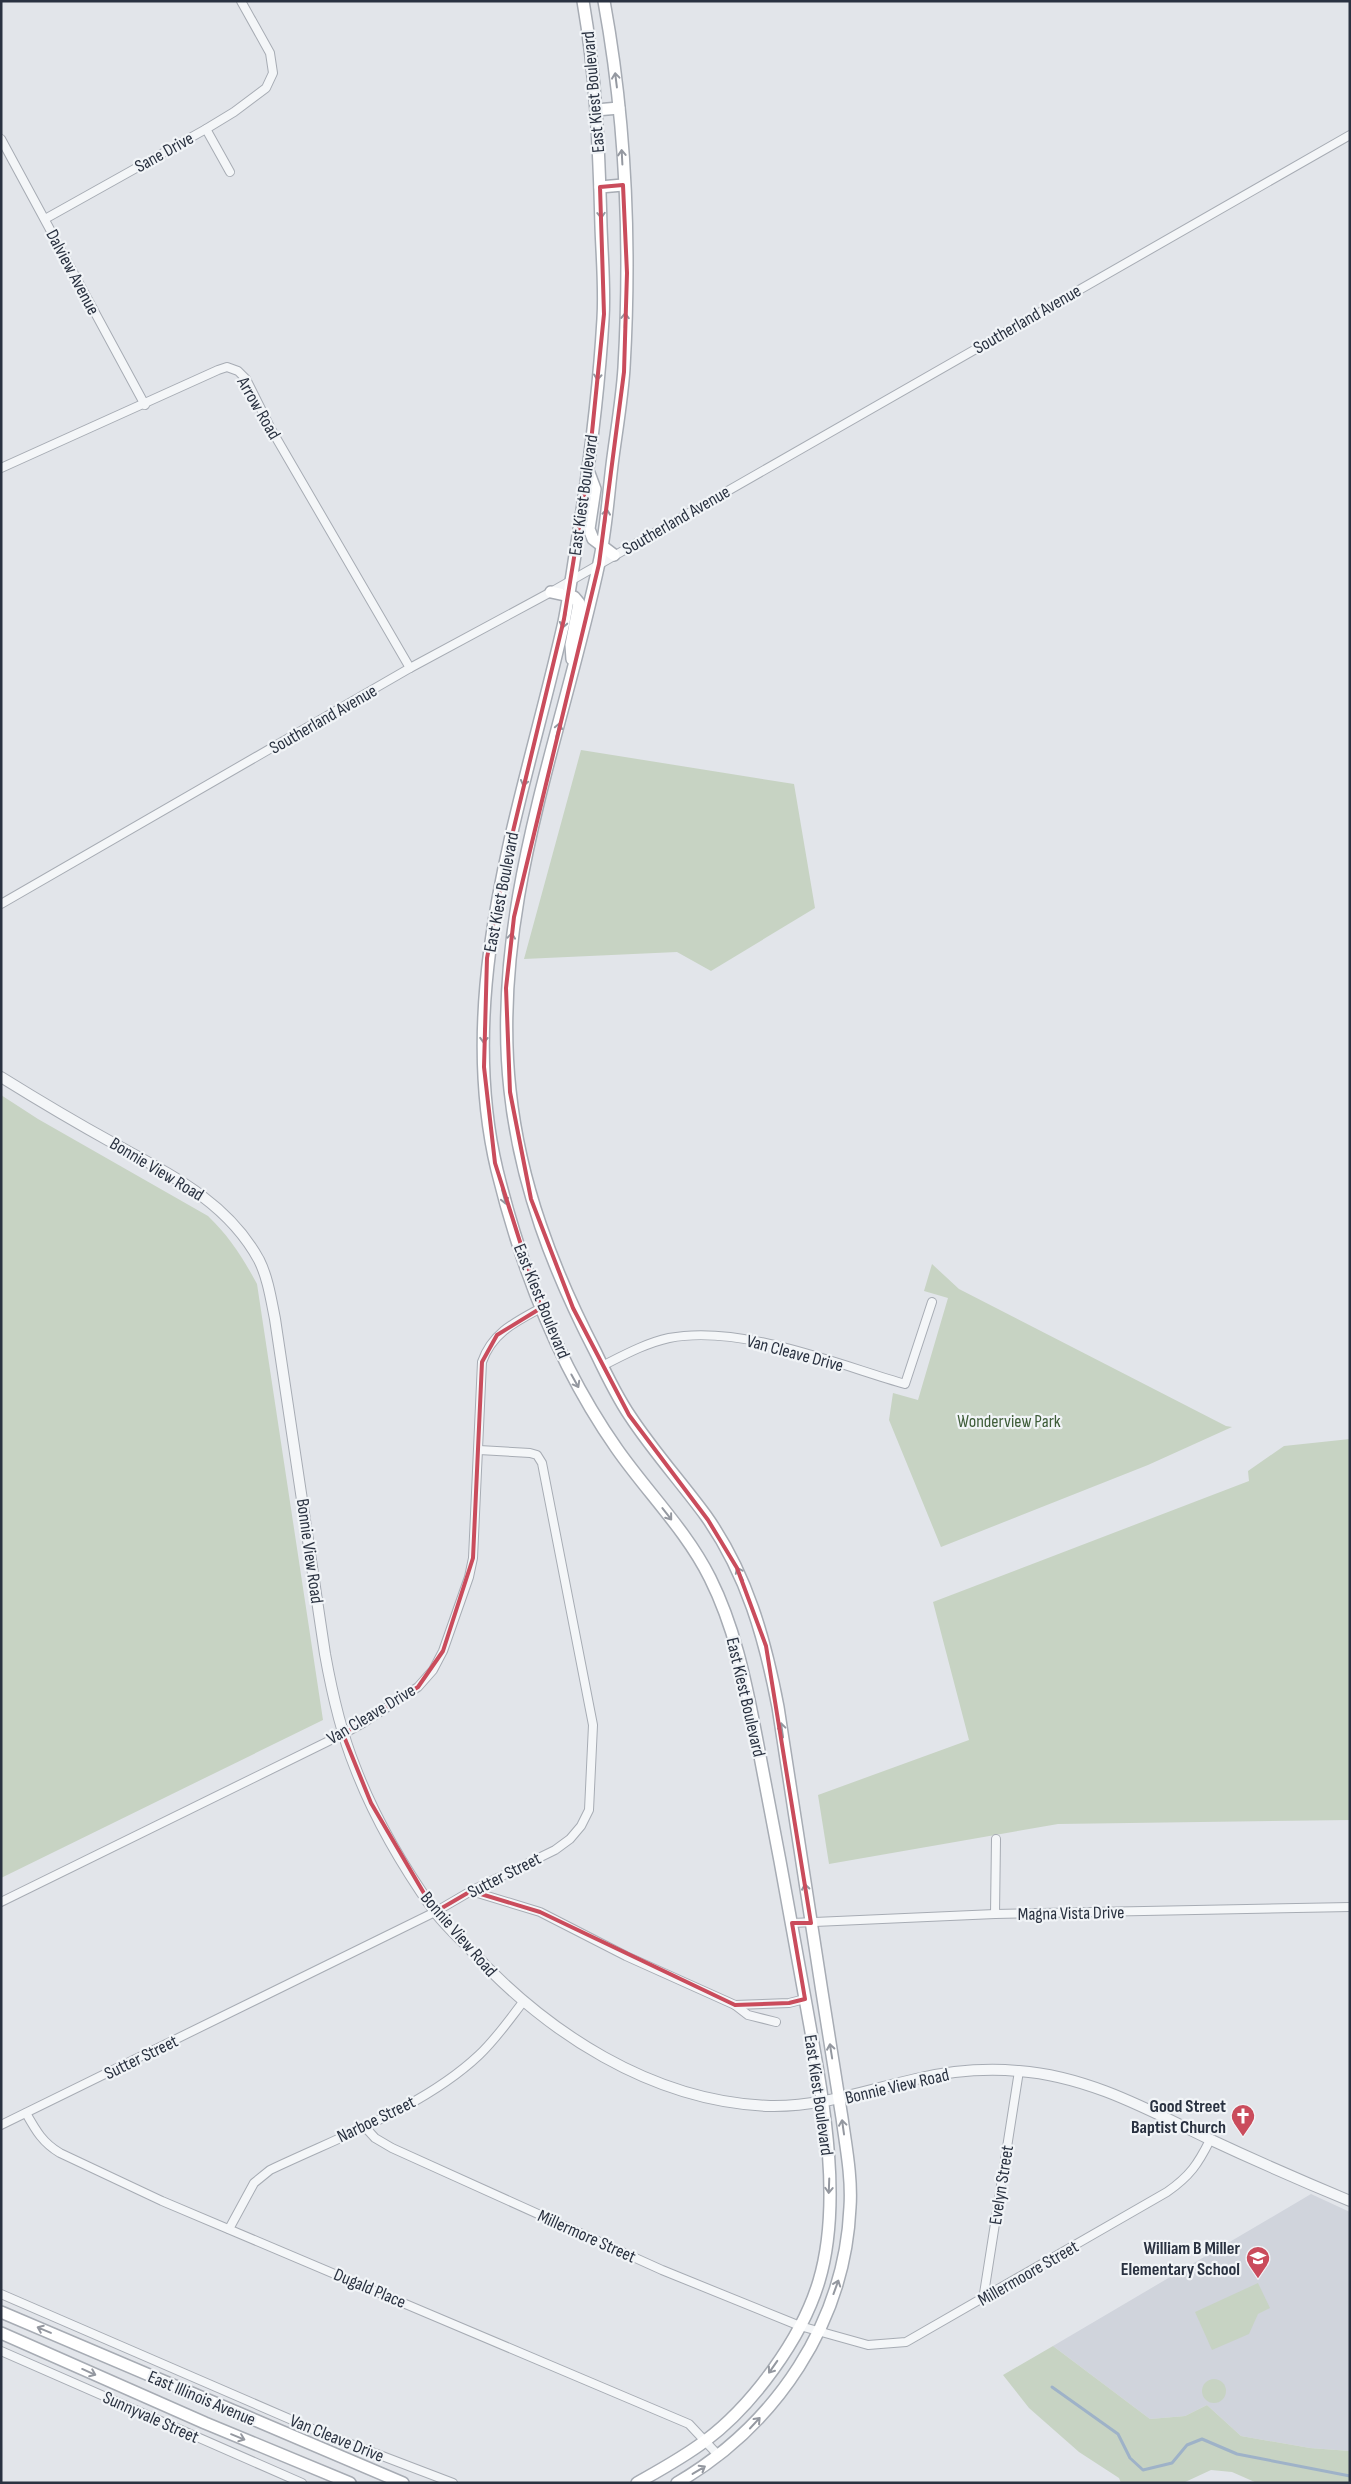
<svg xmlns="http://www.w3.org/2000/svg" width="1351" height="2484" viewBox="0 0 1351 2484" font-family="'Sofia Sans Condensed',sans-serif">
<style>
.built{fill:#d0d4dc}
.green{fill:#c7d3c3}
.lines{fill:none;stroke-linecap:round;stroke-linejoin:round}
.stream{stroke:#9eb2c8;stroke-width:3}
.minor-casing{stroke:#a7acb4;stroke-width:10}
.tertiary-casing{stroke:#a7acb4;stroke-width:12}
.secondary-casing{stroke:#a7acb4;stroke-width:14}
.minor{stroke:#f4f6f8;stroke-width:8}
.tertiary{stroke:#f4f6f8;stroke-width:10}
.secondary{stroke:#fff;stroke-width:11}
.oneway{stroke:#9498a0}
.marked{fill:none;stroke:#ca4c5c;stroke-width:4;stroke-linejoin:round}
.labels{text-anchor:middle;stroke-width:4.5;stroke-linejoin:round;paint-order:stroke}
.street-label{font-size:18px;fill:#2a3241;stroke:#f1f4f7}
.park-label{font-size:18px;fill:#3e5c38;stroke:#f1f4f7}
.poi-label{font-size:18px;font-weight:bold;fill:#2a3241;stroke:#f1f4f7;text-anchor:end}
</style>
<rect width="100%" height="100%" fill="#e2e5ea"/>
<polygon class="built" points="1311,2194 1350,2212 1350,2451 1310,2448 1241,2436 1207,2405 1185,2416 1150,2419 1053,2346"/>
<g class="green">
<polygon points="581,750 794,784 815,908 711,971 677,952 524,959"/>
<path d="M1,1095L38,1119L208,1216C229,1236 243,1258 257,1284L323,1720L1,1878Z"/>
<polygon points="932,1264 959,1289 1226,1426 1232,1427 1148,1465 941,1547 889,1420 893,1393 918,1400 948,1298 924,1291"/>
<polygon points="1350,1439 1350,1820 1058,1824 829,1864 818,1795 969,1740 933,1602 1249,1481 1248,1471 1284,1446"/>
<polygon points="1258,2283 1270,2308 1258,2314 1249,2334 1212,2350 1195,2312"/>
<polygon points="1053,2346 1150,2419 1185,2416 1207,2405 1241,2436 1310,2448 1350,2451 1350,2483 1257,2483 1232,2472 1211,2470 1183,2483 1121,2483 1119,2478 1079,2452 1029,2408 1003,2375"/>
<circle cx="1214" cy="2391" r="12"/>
</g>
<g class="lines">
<polyline class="stream" points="1052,2387 1118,2434 1130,2458 1143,2470 1172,2463 1187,2445 1202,2439 1237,2454 1350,2476"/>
<g class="minor-casing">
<g id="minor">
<polyline points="206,129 230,172"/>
<polyline points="1,139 145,405"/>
<polyline points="45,219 206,129 234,112 266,88 273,73 270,53 241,1"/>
<polyline points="1,468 218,370 227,367 238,371 246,379 271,429 410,668"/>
<polyline points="1,904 410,668 551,592 1350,135"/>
<path d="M602,1366C624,1355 646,1343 669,1338C740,1324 836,1364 905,1384L932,1302"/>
<polyline points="471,1891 540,1912 626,1956 735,2005 789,2003 805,1999"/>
<path d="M1,1902L343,1734L363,1723L418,1687L433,1670L443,1651L469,1577L473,1558L482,1362C492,1333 515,1322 541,1308"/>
<polyline points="995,1914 996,1839"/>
<polyline points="792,1923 995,1914 1350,1907"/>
<polyline points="735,2005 748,2015 776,2022"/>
<path d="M26,2113C36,2131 43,2143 60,2153L162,2201L689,2424L719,2456"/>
<polyline points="1,2125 435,1912 471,1891 555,1850 570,1839 581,1826 589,1810 593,1725 542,1463 537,1455 530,1453 479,1450"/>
<path d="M364,2126L375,2138L392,2148L662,2270L800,2326L868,2345L906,2342L1167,2192C1190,2176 1198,2164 1210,2140"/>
<path d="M229,2229L254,2183L270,2170C339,2137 424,2107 479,2055C496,2039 509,2020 523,2002"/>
<polyline points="1,2294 322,2433 453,2483"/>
<polyline points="983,2300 1019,2071"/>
<polyline points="1,2351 302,2483"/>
</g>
</g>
<g class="tertiary-casing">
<path id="tertiary" d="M1,1077C38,1100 75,1122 113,1143C169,1174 227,1201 259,1260C268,1278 271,1299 275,1319L325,1654C332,1693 340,1730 355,1767C374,1817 402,1865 433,1909C443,1923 456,1935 468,1947C545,2032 652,2102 770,2106C821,2107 867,2090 916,2079C950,2071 985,2068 1019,2071C1087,2076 1147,2109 1207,2138C1254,2160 1302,2181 1350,2201"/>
</g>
<g class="secondary-casing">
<g id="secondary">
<path d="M583,1C596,75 599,151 601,226C602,257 605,288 603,319C599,389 590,460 579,530C574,560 570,591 564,622C524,800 453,985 497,1170C521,1268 558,1365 617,1449C647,1492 686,1530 710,1578C734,1626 745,1678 755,1730C763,1774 772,1817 780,1861C789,1908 797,1956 806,2004C821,2089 844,2197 819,2281C802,2338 753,2405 705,2441C684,2457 660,2470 637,2483"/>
<path d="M604,1C626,121 631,246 624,368C622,400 616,433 612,465C608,498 606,531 599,563C562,737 490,910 510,1090C520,1184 553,1270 596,1353C606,1374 617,1397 630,1416C653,1451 681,1482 706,1516C747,1574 765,1639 778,1707C792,1802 807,1897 822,1992C829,2034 835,2076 842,2118C846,2147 852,2178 850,2207C845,2323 776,2425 677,2483"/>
<polyline points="596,110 619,108"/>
<polyline points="600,187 623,185"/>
<polyline points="589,473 595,489 589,529 593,539 614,555"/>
<polyline points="551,592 574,597 579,603 571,645 572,659"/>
<polyline points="1,2312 403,2483"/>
<polyline points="1,2333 205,2423 350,2483"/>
</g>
</g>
<use href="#minor" class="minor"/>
<use href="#tertiary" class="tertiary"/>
<use href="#secondary" class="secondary"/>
</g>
<defs><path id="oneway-shaft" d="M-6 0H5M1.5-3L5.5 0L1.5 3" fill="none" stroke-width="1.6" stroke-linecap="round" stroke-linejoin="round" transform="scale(1.25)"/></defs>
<g class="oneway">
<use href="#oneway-shaft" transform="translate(616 80) rotate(-97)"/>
<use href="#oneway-shaft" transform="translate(622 157) rotate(-93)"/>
<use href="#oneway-shaft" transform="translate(601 211) rotate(88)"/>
<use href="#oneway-shaft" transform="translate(625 320) rotate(-88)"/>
<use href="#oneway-shaft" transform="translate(598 373) rotate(96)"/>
<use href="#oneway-shaft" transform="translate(606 516) rotate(-83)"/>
<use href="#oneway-shaft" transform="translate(564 621) rotate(103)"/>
<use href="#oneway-shaft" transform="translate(558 730) rotate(-76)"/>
<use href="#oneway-shaft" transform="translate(525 779) rotate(104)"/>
<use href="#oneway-shaft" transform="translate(511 940) rotate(-83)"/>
<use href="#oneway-shaft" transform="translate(484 1036) rotate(91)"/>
<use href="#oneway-shaft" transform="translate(504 1197) rotate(75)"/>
<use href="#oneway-shaft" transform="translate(575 1381) rotate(61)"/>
<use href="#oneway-shaft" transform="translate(667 1514) rotate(52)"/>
<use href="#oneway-shaft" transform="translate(740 1574) rotate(-115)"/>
<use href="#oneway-shaft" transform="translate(782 1730) rotate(-98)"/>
<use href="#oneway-shaft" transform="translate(806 1891) rotate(-99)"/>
<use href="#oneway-shaft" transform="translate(831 2051) rotate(-99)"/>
<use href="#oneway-shaft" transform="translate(843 2127) rotate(-98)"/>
<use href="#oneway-shaft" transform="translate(829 2186) rotate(92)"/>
<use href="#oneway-shaft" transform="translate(836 2287) rotate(-70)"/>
<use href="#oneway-shaft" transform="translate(44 2330) rotate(-157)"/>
<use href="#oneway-shaft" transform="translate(773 2367) rotate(125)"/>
<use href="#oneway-shaft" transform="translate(89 2372) rotate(24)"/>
<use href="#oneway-shaft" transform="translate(755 2423) rotate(-47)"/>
<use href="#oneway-shaft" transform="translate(238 2437) rotate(22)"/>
<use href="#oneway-shaft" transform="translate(699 2470) rotate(-31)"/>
</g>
<path class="marked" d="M623,185L627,273L624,372L599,564L514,917L506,988L510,1092L531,1199L573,1308L629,1415L708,1520L737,1568L766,1646L811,1923H792L805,1999L789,2003L735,2005L540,1912L471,1891L435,1912L371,1803L343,1734L418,1687L443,1651L473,1558L482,1362L497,1335L541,1308L495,1163L484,1067L487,958L503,873L564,619L588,472L604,314L600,187Z"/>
<defs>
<g id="church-pin" transform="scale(1.25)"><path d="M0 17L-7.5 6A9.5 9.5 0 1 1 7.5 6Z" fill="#ca4c5c" stroke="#f1f4f7"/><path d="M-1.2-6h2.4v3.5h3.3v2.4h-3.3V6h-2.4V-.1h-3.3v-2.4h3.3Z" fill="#fff"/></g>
<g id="school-pin" transform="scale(1.25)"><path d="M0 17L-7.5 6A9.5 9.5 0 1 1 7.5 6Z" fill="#ca4c5c" stroke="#f1f4f7"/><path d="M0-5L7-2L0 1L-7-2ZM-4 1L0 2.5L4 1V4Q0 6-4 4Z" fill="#fff"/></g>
</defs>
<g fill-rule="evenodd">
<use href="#church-pin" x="1243" y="2116"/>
<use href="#school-pin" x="1258" y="2258"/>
</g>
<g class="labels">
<g class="street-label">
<text transform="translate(593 92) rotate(-95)" y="6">East Kiest Boulevard</text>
<text transform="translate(164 152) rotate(-29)" y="6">Sane Drive</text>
<text transform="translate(73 272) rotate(62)" y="6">Dalview Avenue</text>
<text transform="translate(1027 319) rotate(-30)" y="6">Southerland Avenue</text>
<text transform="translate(259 408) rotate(60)" y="6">Arrow Road</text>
<text transform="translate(583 495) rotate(-82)" y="6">East Kiest Boulevard</text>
<text transform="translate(676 520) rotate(-30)" y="6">Southerland Avenue</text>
<text transform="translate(323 719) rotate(-30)" y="6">Southerland Avenue</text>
<text transform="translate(501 892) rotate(-79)" y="6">East Kiest Boulevard</text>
<text transform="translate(157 1169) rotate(31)" y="6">Bonnie View Road</text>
<text transform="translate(542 1301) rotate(68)" y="6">East Kiest Boulevard</text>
<text transform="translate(795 1353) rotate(15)" y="6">Van Cleave Drive</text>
<text transform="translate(310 1551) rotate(82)" y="6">Bonnie View Road</text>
<text transform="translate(746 1697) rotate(77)" y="6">East Kiest Boulevard</text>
<text transform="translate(371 1714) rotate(-31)" y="6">Van Cleave Drive</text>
<text transform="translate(504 1875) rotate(-27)" y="6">Sutter Street</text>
<text transform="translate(1071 1913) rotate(-1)" y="6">Magna Vista Drive</text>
<text transform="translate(459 1934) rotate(49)" y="6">Bonnie View Road</text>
<text transform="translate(141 2057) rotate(-26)" y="6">Sutter Street</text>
<text transform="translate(897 2086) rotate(-13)" y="6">Bonnie View Road</text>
<text transform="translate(819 2095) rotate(82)" y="6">East Kiest Boulevard</text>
<text transform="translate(376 2119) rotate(-26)" y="6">Narboe Street</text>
<text transform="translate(1001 2185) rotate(-81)" y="6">Evelyn Street</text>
<text transform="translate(587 2236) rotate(24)" y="6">Millermore Street</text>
<text transform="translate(1028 2273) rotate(-30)" y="6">Millermoore Street</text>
<text transform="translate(370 2288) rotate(23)" y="6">Dugald Place</text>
<text transform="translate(202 2398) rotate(23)" y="6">East Illinois Avenue</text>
<text transform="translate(151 2417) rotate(24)" y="6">Sunnyvale Street</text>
<text transform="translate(337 2438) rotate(22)" y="6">Van Cleave Drive</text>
</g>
<g class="park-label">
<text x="1009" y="1427">Wonderview Park</text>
</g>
<g class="poi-label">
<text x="1226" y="2112">Good Street<tspan x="1226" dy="21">Baptist Church</tspan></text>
<text x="1240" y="2254">William B Miller<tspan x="1240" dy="21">Elementary School</tspan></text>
</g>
</g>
<rect width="1351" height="2484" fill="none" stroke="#2a3241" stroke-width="5"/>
</svg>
